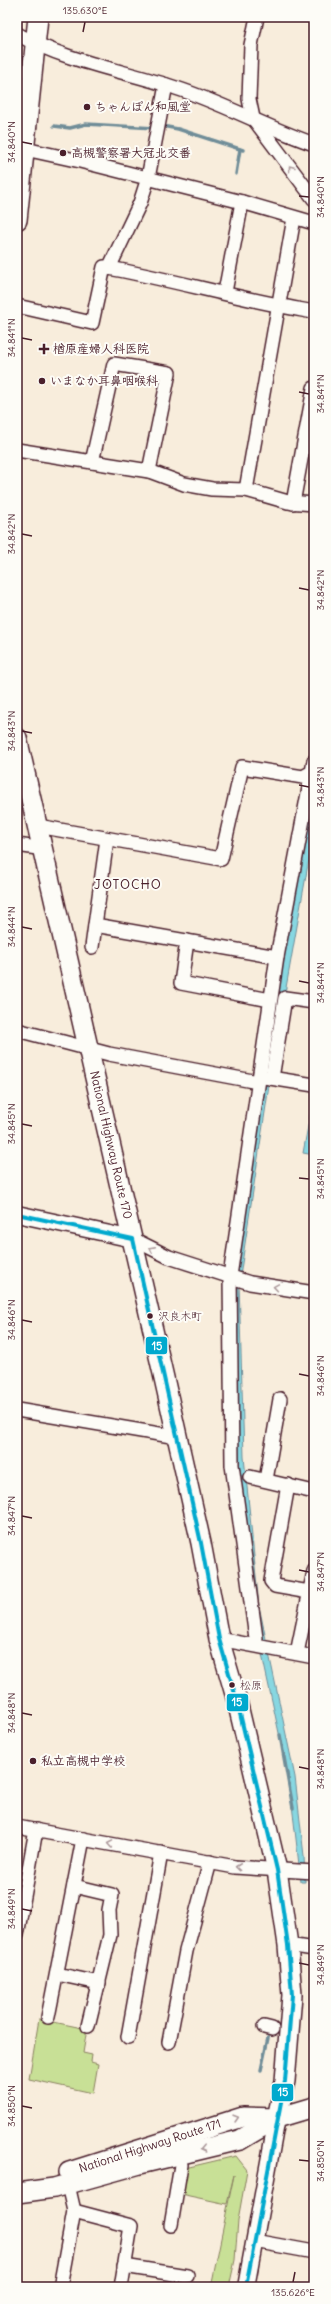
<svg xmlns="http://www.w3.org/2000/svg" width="331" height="2304" viewBox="0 0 331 2304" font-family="Delius,'Klee One',sans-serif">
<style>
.green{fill:#c8e096;stroke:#898060}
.water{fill:#87d7e1;stroke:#6f8d98}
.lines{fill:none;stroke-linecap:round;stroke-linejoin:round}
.stream{stroke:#6f8d98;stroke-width:3.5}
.minor-casing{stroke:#4a1f2b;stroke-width:16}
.major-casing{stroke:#4a1f2b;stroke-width:19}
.highway-casing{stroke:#4a1f2b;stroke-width:22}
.minor{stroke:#fdfcf7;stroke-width:13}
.major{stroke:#fdfcf7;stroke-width:16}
.highway{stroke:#fdfcf7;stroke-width:19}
.bus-1-casing{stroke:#fdfcf7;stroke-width:7}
.bus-1{stroke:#00a9ce;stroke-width:4}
.oneway{stroke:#ac999b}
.ticks{fill:none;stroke:#4a1f2b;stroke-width:1.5}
.poi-dot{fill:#4a1f2b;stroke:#fdfcf7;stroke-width:1.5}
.labels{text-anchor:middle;stroke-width:4;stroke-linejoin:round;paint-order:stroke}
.bus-label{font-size:11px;fill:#4a1f2b;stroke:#fdfcf7;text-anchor:start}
.poi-label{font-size:12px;font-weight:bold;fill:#4a1f2b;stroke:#fdfcf7;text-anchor:start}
.street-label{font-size:12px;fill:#4a1f2b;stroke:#fdfcf7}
.neighbourhood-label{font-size:13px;letter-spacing:1px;fill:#4a1f2b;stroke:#fdfcf7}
.line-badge{stroke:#fdfcf7;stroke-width:1.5}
.badge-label{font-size:11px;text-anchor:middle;font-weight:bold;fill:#fff}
.neatline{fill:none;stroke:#4a1f2b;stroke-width:1.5}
.ticks-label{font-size:10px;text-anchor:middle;fill:#4a1f2b}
</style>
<rect width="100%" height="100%" fill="#f8eddc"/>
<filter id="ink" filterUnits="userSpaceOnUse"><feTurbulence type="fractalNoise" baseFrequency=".025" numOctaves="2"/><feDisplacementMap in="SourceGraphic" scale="8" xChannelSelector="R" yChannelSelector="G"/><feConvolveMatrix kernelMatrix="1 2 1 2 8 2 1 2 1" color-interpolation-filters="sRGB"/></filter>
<g filter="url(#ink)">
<g class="green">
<polygon points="39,2019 87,2029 83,2053 92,2055 91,2062 98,2064 93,2093 29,2079"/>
<polygon points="236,2156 247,2170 238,2220 235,2260 229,2287 211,2287 234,2175 227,2204 180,2194 185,2168"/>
</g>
<g class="water">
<polygon points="314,795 314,831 272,1066 239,1283 244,1457 259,1606 295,1777 304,1856 305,1882 301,1882 289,1779 259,1641 237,1463 232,1286 285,951"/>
<polygon points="311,1110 314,1111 314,1155 303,1153"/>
</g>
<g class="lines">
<g class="stream">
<polyline points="54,126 70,128 86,124 155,128"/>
<polyline points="162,126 178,129 243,150"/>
<polyline points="236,174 240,149"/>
<polyline points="280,1735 293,1808"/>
<polyline points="261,2070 268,2038"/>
</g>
<g class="minor-casing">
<g id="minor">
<polyline points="257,17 251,45 249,99 253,118 314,199"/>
<path d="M17,34C67,62 122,70 176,88C223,103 267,128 314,144"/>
<polyline points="25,149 80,161 242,202 314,223"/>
<polyline points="109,268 140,203 148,178 166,85"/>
<polyline points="225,292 242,202"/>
<path d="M17,306L92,323L104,267C174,280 243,300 314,312"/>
<polyline points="17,450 149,471 184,484 212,489 246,490 288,502 314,504"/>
<polyline points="92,462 114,364 169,373 149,471"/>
<polyline points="246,490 294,218"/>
<polyline points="293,503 314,388"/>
<polyline points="38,826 221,859 242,767 303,777 312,772 314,761"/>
<polyline points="107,839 95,925 277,957"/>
<polyline points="17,845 44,849"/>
<polyline points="187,941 181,983 270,1000"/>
<polyline points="92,947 95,925"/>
<polyline points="17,1030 109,1054 258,1082"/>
<polyline points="264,1077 314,1085"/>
<polyline points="272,1078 285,998 314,1002"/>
<polyline points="133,1239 169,1257 250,1283 314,1293"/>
<polyline points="17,1410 177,1437"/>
<polyline points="250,1477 314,1492"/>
<polyline points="266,1480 280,1399"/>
<polyline points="288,1485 271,1581 275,1586 309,1592"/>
<polyline points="219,1639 314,1657"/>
<polyline points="255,1644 256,1638 232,1465 230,1276 277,957 312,772"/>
<polyline points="297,1653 314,1571"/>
<polyline points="17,1827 235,1867 314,1872"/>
<polyline points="74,1886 112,1895 109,1910 110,1935 88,2026"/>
<polyline points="17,1935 36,1830"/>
<polyline points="288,1945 314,1949"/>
<polyline points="57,1974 99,1983"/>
<polyline points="48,2017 83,1839"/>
<polyline points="264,2027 272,2029"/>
<polyline points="128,2037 161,1853"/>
<polyline points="169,2042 186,1951 210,1862"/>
<polyline points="74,2211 131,2226 121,2287"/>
<polyline points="171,2225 181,2165 179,2155"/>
<polyline points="254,2241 314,2252"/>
<polyline points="124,2266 187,2276"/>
<polyline points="60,2287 74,2211 68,2185"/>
</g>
</g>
<g class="major-casing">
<g id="major">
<polyline points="17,1214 133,1239"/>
<polyline points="246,2287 277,2118"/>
</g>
</g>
<g class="highway-casing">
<g id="highway">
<polyline points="17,220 38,17"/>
<polyline points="17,738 164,1378 201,1543 219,1639 237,1701 277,1870 288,1945 292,1995 285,2081 277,2118"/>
<polyline points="69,2172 243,2117 277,2118"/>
<polyline points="17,2193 54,2188 140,2164 240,2140 277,2118 314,2107"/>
</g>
</g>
<use href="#minor" class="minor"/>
<use href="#major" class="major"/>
<use href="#highway" class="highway"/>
<g class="bus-1-casing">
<polyline id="bus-1" points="17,1214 133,1239 201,1543 219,1639 237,1701 277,1870 288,1945 292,1995 285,2081 246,2287"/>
</g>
<use href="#bus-1" class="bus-1"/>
</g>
<defs><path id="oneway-chevron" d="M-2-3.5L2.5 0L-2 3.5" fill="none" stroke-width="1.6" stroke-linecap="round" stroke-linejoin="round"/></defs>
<g class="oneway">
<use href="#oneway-chevron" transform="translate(291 168) rotate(-127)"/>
<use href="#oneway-chevron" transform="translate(152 1249) rotate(-154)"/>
<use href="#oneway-chevron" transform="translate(276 1287) rotate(-171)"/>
<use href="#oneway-chevron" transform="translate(110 1844) rotate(-170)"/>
<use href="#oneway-chevron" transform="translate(238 1867) rotate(-174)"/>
<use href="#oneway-chevron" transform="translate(236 2118) rotate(-16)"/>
<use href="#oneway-chevron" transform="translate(203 2149) rotate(167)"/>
</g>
</g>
<path class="ticks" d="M83,32L85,22M22,142L32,144M299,196L309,197M22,338L32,340M299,392L309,394M22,534L32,536M299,588L309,590M22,731L32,733M299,785L309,787M22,927L32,929M299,981L309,983M22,1124L32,1126M299,1178L309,1179M22,1320L32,1322M299,1374L309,1376M22,1516L32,1518M299,1570L309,1572M22,1713L32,1715M299,1767L309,1769M22,1909L32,1911M299,1963L309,1965M22,2106L32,2108M299,2160L309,2161M293,2282L295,2272"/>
<g class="poi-dot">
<circle cx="87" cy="107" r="4"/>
<circle cx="63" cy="153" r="4"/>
<path d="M42 343h4v4h4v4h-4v4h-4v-4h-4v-4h4z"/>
<circle cx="42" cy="381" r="4"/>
<circle cx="150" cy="1316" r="3.5"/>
<circle cx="232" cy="1685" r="3.5"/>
<circle cx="33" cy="1761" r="4"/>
</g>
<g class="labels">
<g class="bus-label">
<text x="158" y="1320">沢良木町</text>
<text x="240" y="1689">松原</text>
</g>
<g class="poi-label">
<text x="95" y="111">ちゃんぽん和風堂</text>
<text x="71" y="157">高槻警察署大冠北交番</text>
<text x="53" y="353">楢原産婦人科医院</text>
<text x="50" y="385">いまなか耳鼻咽喉科</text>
<text x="41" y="1765">私立高槻中学校</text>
</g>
<g class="street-label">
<text transform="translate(111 1145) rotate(77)" y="4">National Highway Route 170</text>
<text transform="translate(150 2146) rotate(-18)" y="4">National Highway Route 171</text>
</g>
<g class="neighbourhood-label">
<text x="128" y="889">JOTOCHO</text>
</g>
</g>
<g class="line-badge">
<rect x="145" y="1336" width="23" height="19" rx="4" fill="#00a9ce"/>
<rect x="226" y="1693" width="23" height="19" rx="4" fill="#00a9ce"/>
<rect x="271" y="2083" width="23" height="19" rx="4" fill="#00a9ce"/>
</g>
<g class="badge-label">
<text x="157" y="1350">15</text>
<text x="237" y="1706">15</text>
<text x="283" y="2096">15</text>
</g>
<rect width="331" height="2304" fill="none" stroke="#fdfcf7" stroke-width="44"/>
<rect x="22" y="22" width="287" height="2260" class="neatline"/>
<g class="ticks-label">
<text x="85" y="14">135.630°E</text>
<text transform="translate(11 142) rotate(-90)" y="4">34.840°N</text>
<text transform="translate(320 197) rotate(-90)" y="4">34.840°N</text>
<text transform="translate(11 338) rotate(-90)" y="4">34.841°N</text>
<text transform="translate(320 394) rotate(-90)" y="4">34.841°N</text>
<text transform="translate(11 534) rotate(-90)" y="4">34.842°N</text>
<text transform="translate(320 590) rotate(-90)" y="4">34.842°N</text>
<text transform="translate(11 731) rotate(-90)" y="4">34.843°N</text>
<text transform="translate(320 787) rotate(-90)" y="4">34.843°N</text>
<text transform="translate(11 927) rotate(-90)" y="4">34.844°N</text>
<text transform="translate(320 983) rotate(-90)" y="4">34.844°N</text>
<text transform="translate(11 1124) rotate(-90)" y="4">34.845°N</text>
<text transform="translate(320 1179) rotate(-90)" y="4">34.845°N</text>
<text transform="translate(11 1320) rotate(-90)" y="4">34.846°N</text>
<text transform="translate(320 1376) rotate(-90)" y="4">34.846°N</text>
<text transform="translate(11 1516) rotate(-90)" y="4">34.847°N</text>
<text transform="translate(320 1572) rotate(-90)" y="4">34.847°N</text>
<text transform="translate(11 1713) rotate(-90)" y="4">34.848°N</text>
<text transform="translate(320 1769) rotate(-90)" y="4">34.848°N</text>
<text transform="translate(11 1909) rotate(-90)" y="4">34.849°N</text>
<text transform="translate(320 1965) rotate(-90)" y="4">34.849°N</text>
<text transform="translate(11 2106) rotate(-90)" y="4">34.850°N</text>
<text transform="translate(320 2161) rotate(-90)" y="4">34.850°N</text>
<text x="293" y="2296">135.626°E</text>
</g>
</svg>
